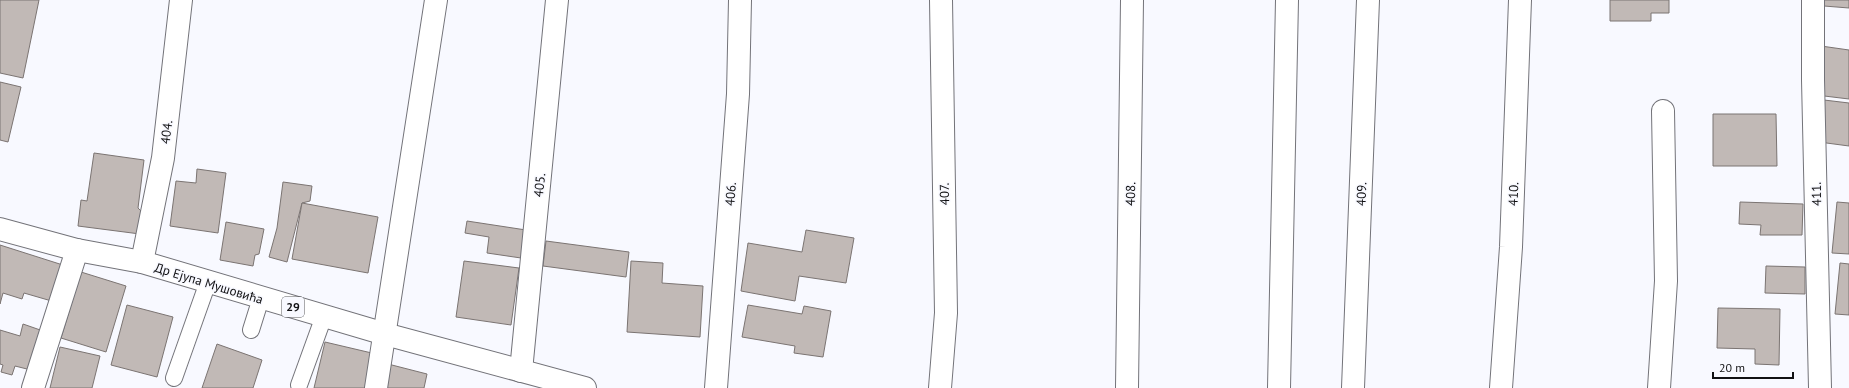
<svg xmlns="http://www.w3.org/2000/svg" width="1849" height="388" viewBox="0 0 1849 388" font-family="'PT Sans',sans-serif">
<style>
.building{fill:#c1b9b6;stroke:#7b7472}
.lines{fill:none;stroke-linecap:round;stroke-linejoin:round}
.lane-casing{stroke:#737379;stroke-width:18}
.street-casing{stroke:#737379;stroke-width:24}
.primary-casing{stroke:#737379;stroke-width:24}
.lane{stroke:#fff;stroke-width:16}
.street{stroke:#fff;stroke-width:22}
.primary{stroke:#fff;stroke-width:22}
.labels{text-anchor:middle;stroke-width:3;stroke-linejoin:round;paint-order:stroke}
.shield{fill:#f8f9ff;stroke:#56575a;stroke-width:1}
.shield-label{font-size:12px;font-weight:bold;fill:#111113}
.street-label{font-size:13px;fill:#111113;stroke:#f8f9ff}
</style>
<rect width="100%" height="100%" fill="#f8f9ff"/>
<g class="building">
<polygon points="0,0 39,0 23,78 0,73"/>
<polygon points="1610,0 1669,0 1669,13 1651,13 1651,21 1610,21"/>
<polygon points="1824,0 1849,0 1849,8 1824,6"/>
<polygon points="1821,46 1849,50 1849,99 1816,95"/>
<polygon points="0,82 21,87 8,142 0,140"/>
<polygon points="1824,100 1849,103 1849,146 1819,142"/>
<polygon points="1713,114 1776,114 1777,166 1713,166"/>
<polygon points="94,153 144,160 138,208 142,212 140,234 78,226 81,200 87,201"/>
<polygon points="197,169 226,173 218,233 170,226 176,181 196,183"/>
<polygon points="283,182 312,186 310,201 302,203 287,262 269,257 277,228"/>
<polygon points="1740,202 1803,204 1802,235 1760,235 1761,225 1739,224"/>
<polygon points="1837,202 1849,203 1849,254 1832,253"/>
<polygon points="302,203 378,217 368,273 292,259"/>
<polygon points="467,221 526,230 521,258 487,253 489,237 465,233"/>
<polygon points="226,222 264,229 259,254 255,255 253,266 220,260"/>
<polygon points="806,230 854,238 846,283 799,276 795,301 741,291 748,243 802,252"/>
<polygon points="546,241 629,252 626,277 543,266"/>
<polygon points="0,245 66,266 55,302 24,293 22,299 3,293 0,304"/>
<polygon points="464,261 519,268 511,325 456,317"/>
<polygon points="631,261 663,263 662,283 703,286 700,337 627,332"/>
<polygon points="1840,263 1849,264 1849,315 1835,314"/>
<polygon points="1766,266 1805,267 1805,294 1765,293"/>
<polygon points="81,272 126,286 106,352 61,338"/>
<polygon points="127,305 173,317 157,377 111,365"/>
<polygon points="748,305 802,314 804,306 831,311 823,357 794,353 795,346 742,337"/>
<polygon points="1718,308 1780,309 1779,365 1755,364 1755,349 1717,348"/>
<polygon points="23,324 46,332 35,371 15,366 12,375 1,372 3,365 0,364 0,330 20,336"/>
<polygon points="325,342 376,354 368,388 314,388"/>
<polygon points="217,344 262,360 253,388 202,388"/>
<polygon points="60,347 100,356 92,388 50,388"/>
<polygon points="388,364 427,374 424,388 382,388"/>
</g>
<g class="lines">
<g class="lane-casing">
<g id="lane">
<polyline points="251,330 261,298"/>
<polyline points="174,378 208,282"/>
<polyline points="299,385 324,316"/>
</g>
</g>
<g class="street-casing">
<g id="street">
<polyline points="1813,0 1813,80 1820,388"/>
<polyline points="142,262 163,158 181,0"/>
<polyline points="521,371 557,0"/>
<polyline points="33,388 77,250"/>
<polyline points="376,388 436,0"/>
<polyline points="716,388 738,94 740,0"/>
<polyline points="940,388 946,313 941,0"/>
<polyline points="1127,388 1132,0"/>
<polyline points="1279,388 1287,0"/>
<polyline points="1353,388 1368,0"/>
<polyline points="1501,388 1511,247 1520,0"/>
<polyline points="1659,388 1666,281 1663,111"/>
</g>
</g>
<g class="primary-casing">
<polyline id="primary" points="0,229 77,250 142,262 385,334 585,388"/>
</g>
<use href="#lane" class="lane"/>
<use href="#street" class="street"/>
<use href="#primary" class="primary"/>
</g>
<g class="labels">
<rect class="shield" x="282" y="297" width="22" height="20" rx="3"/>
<g class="shield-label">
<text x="293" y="311">29</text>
</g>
<g class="street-label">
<text transform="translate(166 132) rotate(-83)" y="5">404.</text>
<text transform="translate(539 185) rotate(-84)" y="5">405.</text>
<text transform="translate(730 194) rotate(-86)" y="5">406.</text>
<text transform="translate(944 194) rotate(-91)" y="5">407.</text>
<text transform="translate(1130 194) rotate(-89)" y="5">408.</text>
<text transform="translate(1361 194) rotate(-88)" y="5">409.</text>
<text transform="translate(1513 194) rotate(-88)" y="5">410.</text>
<text transform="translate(1816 194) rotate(-91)" y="5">411.</text>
<text transform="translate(209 283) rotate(17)" y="5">Др Ејупа Мушовића</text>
</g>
</g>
<path d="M1713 372v6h80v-6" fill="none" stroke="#111113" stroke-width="2"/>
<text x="1719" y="372" font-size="12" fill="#111113" stroke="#f8f9ff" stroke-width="3" paint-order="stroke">20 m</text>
</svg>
